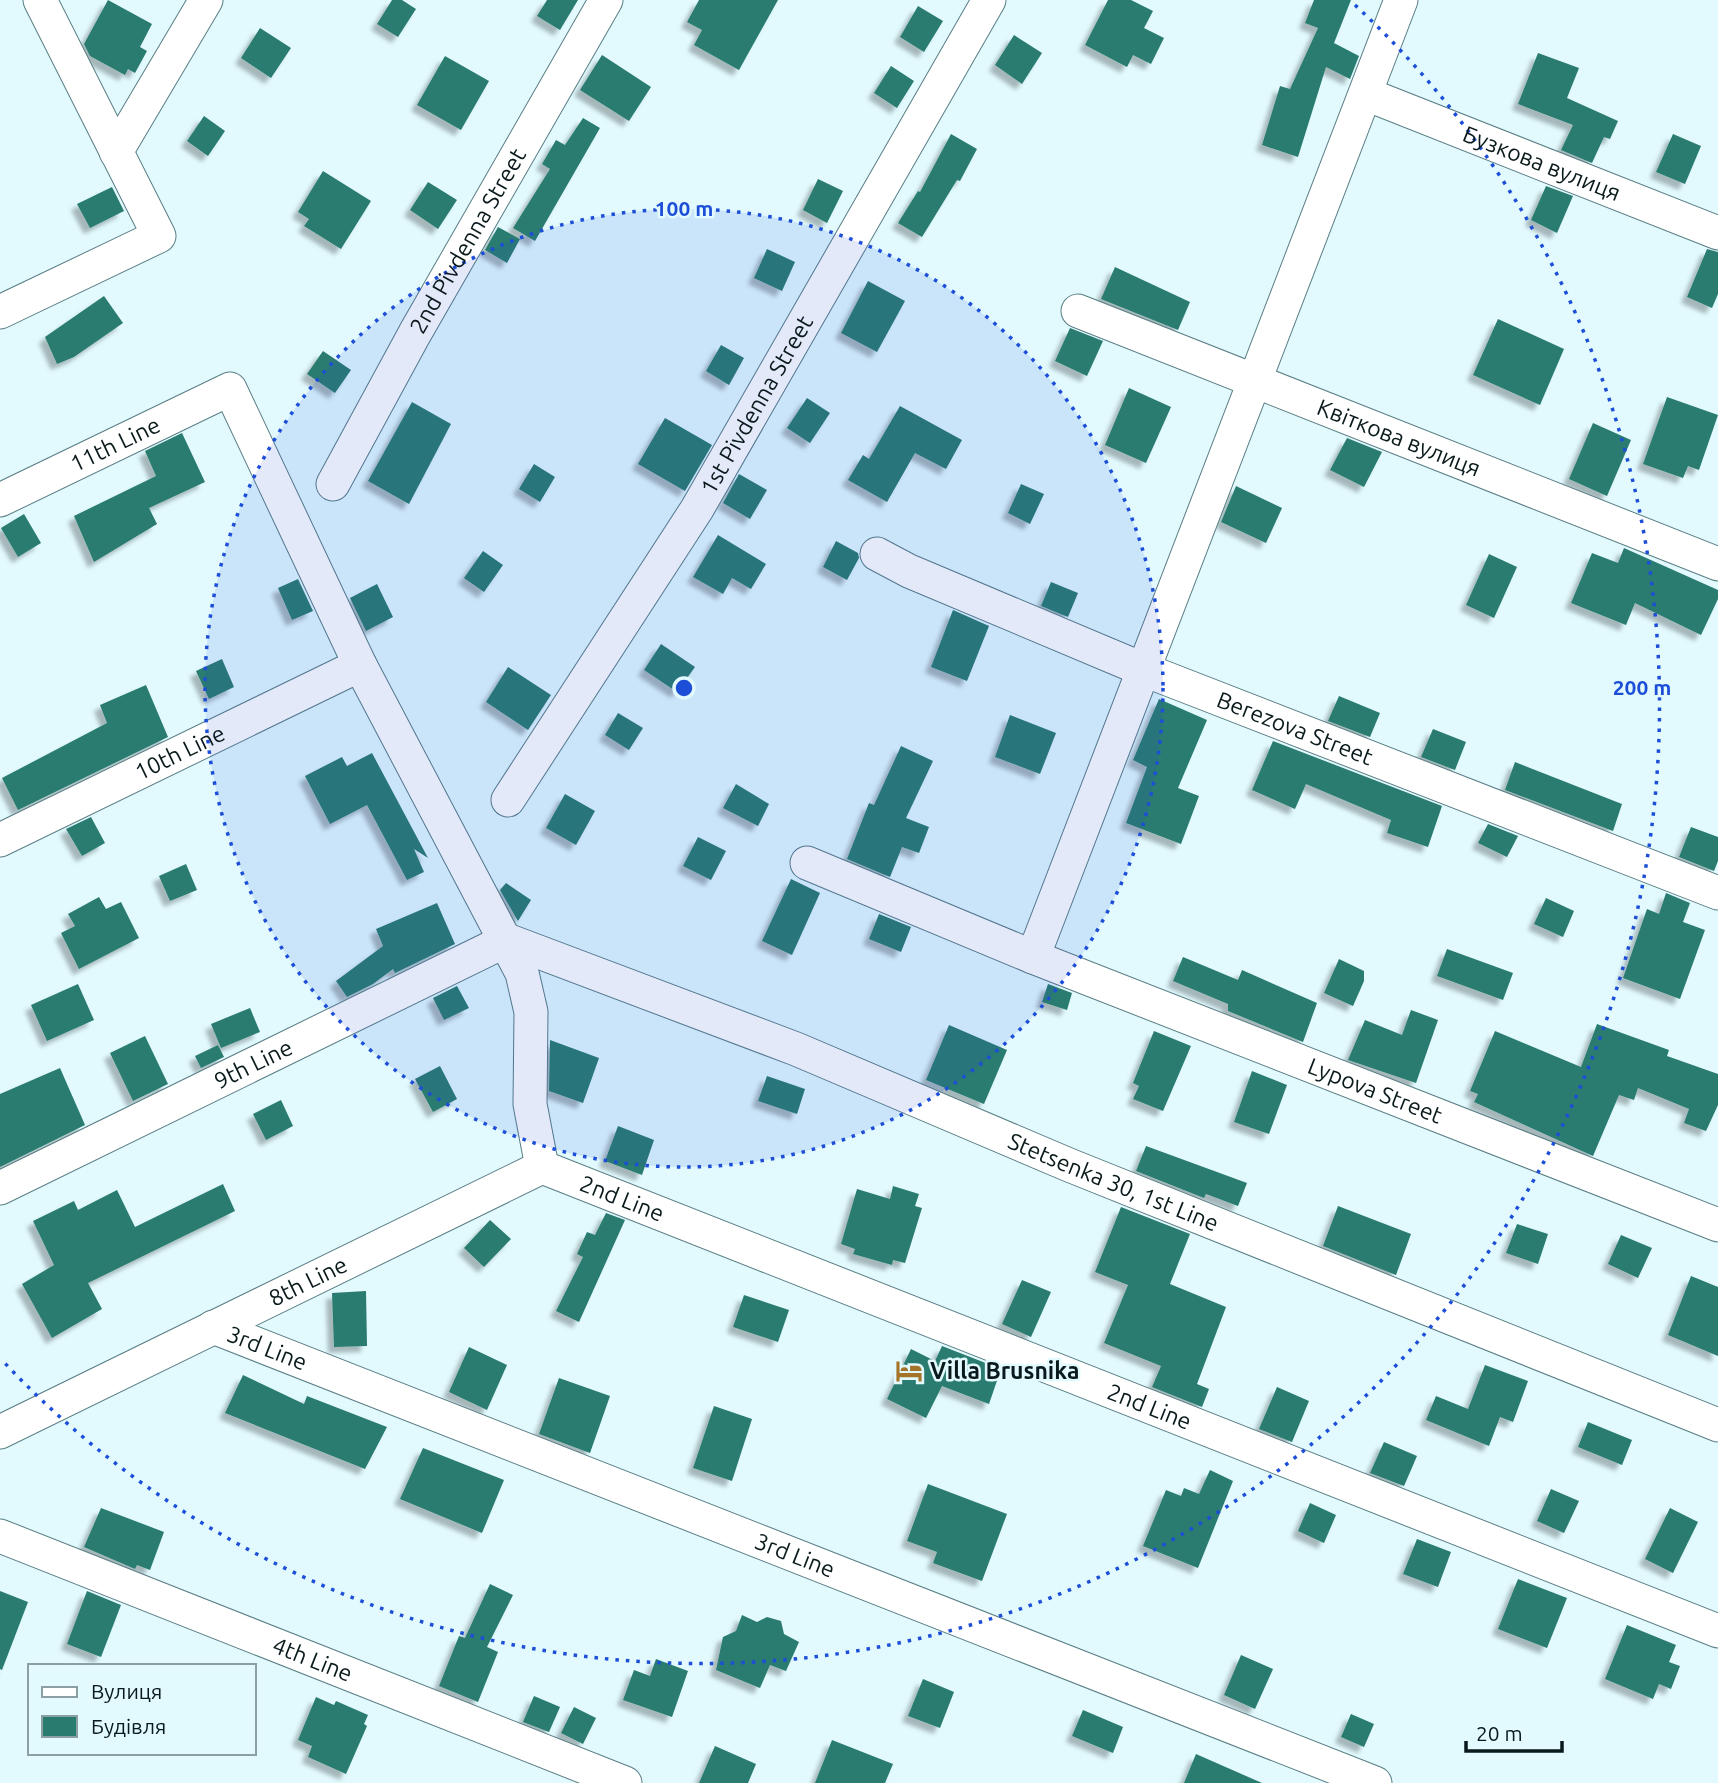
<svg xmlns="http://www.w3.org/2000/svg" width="1718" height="1783" viewBox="0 0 1718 1783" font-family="Ubuntu,sans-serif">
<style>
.building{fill:#2a7b6f;filter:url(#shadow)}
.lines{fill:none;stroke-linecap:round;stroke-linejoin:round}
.minor-casing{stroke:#587e84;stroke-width:35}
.minor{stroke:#fff;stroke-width:33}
.ring{fill:none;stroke:#1d4ed8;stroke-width:3.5;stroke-dasharray:3.5 7}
.labels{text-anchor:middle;stroke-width:5;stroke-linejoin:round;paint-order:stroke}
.street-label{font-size:23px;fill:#0a1a1c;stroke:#e2fafe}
.poi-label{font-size:23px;font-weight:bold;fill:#0a1a1c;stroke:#e2fafe;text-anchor:start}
.centre{fill:#1d4ed8;stroke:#e2fafe;stroke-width:3.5}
.ring-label{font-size:21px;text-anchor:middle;font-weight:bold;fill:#1d4ed8;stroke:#e2fafe;stroke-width:5;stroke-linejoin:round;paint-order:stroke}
</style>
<defs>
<filter id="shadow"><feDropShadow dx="-6" dy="6" stdDeviation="2" flood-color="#0004"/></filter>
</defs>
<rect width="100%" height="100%" fill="#e2fafe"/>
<g class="building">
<polygon points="108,0 152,24 140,47 147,51 135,73 128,69 125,75 90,56 84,44"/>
<polygon points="392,0 402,0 416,9 398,37 377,24"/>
<polygon points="547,0 578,0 560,30 537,16"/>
<polygon points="699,0 778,0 739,70 694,45 702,30 687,22"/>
<polygon points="1108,0 1131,0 1153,11 1144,28 1164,38 1151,64 1133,55 1127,67 1085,45"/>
<polygon points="1314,0 1351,0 1334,43 1359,56 1350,79 1326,67 1298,157 1262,145 1280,86 1290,89 1318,28 1305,23"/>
<polygon points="918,6 943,21 924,52 900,37"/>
<polygon points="260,28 291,48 271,78 241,58"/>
<polygon points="1014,35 1042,53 1022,84 995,65"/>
<polygon points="1538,53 1579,68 1567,98 1618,121 1610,139 1604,137 1592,163 1561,150 1573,125 1518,104"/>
<polygon points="602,55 651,87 629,121 580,90"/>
<polygon points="445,56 489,81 461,130 417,105"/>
<polygon points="891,66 914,81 897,108 874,93"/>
<polygon points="204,116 225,131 208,156 187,141"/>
<polygon points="583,118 600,128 535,241 513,228 550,169 542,164 556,140 565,145"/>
<polygon points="951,134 977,149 960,181 957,180 922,237 898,223 918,191 920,192"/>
<polygon points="1673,134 1701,146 1685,184 1656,172"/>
<polygon points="323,171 371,201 341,249 304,226 309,219 298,212"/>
<polygon points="818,179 843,191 827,223 803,210"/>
<polygon points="428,182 457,200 438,229 410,210"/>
<polygon points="1546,186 1573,196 1557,233 1531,220"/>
<polygon points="112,187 124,211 90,228 77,204"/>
<polygon points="498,227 520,239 507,263 485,250"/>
<polygon points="767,249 795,262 782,291 754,278"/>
<polygon points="1707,249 1718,252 1718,294 1712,308 1687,297"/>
<polygon points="1115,267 1190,302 1178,330 1101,299"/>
<polygon points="868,281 905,301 877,352 841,333"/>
<polygon points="104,296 123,323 74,357 57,364 45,337"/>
<polygon points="1498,319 1564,349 1540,405 1473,375"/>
<polygon points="1070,328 1103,341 1087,376 1055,361"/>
<polygon points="721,345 744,358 729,385 706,371"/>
<polygon points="323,351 351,370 335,393 307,374"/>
<polygon points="1129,388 1171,407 1146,463 1105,445"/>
<polygon points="1667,397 1718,415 1699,470 1688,466 1683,478 1643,464"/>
<polygon points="807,398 830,413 810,443 787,428"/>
<polygon points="412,402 451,424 409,504 368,481"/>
<polygon points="900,406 962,440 946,469 915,453 887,502 848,480 863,455 869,459"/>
<polygon points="665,418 712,445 685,491 638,464"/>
<polygon points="1593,423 1631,440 1607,496 1569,479"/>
<polygon points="182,433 205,482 149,508 157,524 94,562 74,516 156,476 145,451"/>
<polygon points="1347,438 1382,452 1364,487 1330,470"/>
<polygon points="534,464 555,477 540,502 519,489"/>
<polygon points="739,474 767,490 750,519 723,503"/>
<polygon points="1021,484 1044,494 1030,524 1008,513"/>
<polygon points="1236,486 1282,508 1266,543 1221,522"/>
<polygon points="24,514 41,543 18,557 1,528"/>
<polygon points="718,535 766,564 751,589 732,578 723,594 693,577"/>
<polygon points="836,541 858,553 859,558 847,580 823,567"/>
<polygon points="1624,548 1718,590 1718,599 1701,635 1635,603 1626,625 1571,603 1592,553 1618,563"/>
<polygon points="483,551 503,565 484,592 464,578"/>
<polygon points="1489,554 1517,567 1494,618 1466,605"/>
<polygon points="298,579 313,611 292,620 278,588"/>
<polygon points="1051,582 1078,593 1068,617 1041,606"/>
<polygon points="377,584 393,617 366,631 350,598"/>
<polygon points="953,610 989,626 967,681 931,667"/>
<polygon points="661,644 695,667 677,692 644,670"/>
<polygon points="222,659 234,687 209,699 196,671"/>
<polygon points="508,667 551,695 528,730 486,702"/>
<polygon points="146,685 168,737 18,810 2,778 107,723 100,705"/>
<polygon points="1339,696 1380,713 1370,737 1328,721"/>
<polygon points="1159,699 1207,720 1178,788 1199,796 1181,844 1126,823 1147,767 1133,760"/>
<polygon points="618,713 643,728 629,750 605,735"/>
<polygon points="1010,715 1056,733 1040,774 995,757"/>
<polygon points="1433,729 1466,742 1455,770 1421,757"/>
<polygon points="1273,741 1442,806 1428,847 1387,833 1391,820 1306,784 1295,809 1252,790"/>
<polygon points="901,746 933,761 906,818 929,827 919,853 902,847 890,877 847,859 869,803 874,805"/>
<polygon points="372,753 428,858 414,849 424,872 407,880 367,805 330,824 305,776 342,757 347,766"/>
<polygon points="1515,762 1622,804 1613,831 1505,790"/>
<polygon points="736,784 769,804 758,826 723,808"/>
<polygon points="565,794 595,811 576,845 546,828"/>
<polygon points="91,817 105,843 82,856 66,829"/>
<polygon points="1488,824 1518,836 1507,857 1478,843"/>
<polygon points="1691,827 1718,837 1718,861 1714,871 1679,857"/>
<polygon points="698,837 726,851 711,880 683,866"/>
<polygon points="186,864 197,890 170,901 159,876"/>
<polygon points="791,879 820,893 792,955 762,941"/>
<polygon points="506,883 531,900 518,921 500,890"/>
<polygon points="1666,893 1690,903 1683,922 1705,930 1680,999 1623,978 1647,909 1659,914"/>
<polygon points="99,897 106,909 121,902 139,938 79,969 61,933 75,926 68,914"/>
<polygon points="1546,898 1574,911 1563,937 1534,924"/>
<polygon points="437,903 455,944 395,973 393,969 373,984 347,997 336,981 383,946 376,929"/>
<polygon points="879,914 911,927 901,952 869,939"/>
<polygon points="1447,949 1513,973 1503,1000 1437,976"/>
<polygon points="1183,957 1238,980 1242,970 1317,1003 1303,1042 1228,1011 1228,1004 1173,981"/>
<polygon points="1339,959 1364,971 1364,981 1353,1006 1324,993"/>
<polygon points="78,984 94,1020 47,1041 31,1005"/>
<polygon points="1048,984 1072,993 1067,1010 1042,1002"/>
<polygon points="457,986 469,1008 444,1020 433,998"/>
<polygon points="250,1008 260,1032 221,1048 211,1024"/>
<polygon points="1411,1010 1438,1020 1416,1083 1348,1060 1365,1020 1402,1035"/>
<polygon points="1597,1024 1669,1050 1667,1056 1718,1074 1718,1105 1706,1131 1684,1123 1689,1109 1638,1088 1634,1100 1619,1095 1593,1156 1474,1102 1478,1094 1470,1091 1495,1031 1581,1067"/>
<polygon points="949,1025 1007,1050 984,1104 926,1080"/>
<polygon points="1154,1031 1191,1046 1163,1111 1133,1099 1139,1086 1133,1083"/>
<polygon points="145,1036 168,1084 133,1101 110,1053"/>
<polygon points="550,1040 599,1058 583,1103 549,1091"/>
<polygon points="218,1045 224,1057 201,1068 195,1056"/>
<polygon points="440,1066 457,1099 433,1112 415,1079"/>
<polygon points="60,1068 85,1125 0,1167 0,1094"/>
<polygon points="1252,1071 1287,1085 1269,1134 1234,1122"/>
<polygon points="767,1076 805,1089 797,1114 758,1101"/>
<polygon points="281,1100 293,1126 266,1140 253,1114"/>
<polygon points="618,1126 654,1140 642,1175 605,1161"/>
<polygon points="1146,1146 1247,1183 1238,1206 1206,1194 1204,1198 1136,1171"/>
<polygon points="223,1184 235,1211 88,1283 102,1309 52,1338 22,1284 54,1265 33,1221 74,1201 78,1210 117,1190 135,1227"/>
<polygon points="893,1186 919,1194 915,1206 922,1208 905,1263 893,1260 892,1265 853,1254 855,1249 841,1244 857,1189 890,1199"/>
<polygon points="1338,1206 1411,1234 1396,1275 1323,1246"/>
<polygon points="1121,1207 1190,1234 1170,1284 1226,1307 1197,1384 1209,1389 1202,1407 1152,1387 1161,1366 1104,1343 1128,1285 1095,1272"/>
<polygon points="606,1213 625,1220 579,1322 556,1311 583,1257 577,1254 587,1232 595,1235"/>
<polygon points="490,1220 511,1239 484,1267 464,1248"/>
<polygon points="1517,1224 1548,1234 1538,1264 1506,1253"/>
<polygon points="1621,1235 1652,1248 1638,1278 1608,1264"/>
<polygon points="1691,1276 1718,1287 1718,1356 1668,1335"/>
<polygon points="1022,1280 1051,1292 1031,1337 1002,1324"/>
<polygon points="366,1291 367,1346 334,1347 332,1293"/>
<polygon points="744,1295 789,1310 778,1342 733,1327"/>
<polygon points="942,1346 1001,1369 989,1404 942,1386 926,1418 887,1399 911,1349 935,1361"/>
<polygon points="469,1347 507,1365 487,1410 449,1392"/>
<polygon points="1485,1365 1528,1381 1513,1422 1500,1417 1489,1446 1426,1420 1436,1396 1468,1409"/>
<polygon points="243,1375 304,1404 307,1396 387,1427 365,1469 225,1413"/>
<polygon points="559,1378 610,1396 590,1453 539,1434"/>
<polygon points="1277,1387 1309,1401 1292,1442 1259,1429"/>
<polygon points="714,1406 752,1419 732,1481 693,1468"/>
<polygon points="1588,1422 1632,1440 1622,1465 1578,1447"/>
<polygon points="1384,1442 1417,1456 1404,1486 1370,1473"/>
<polygon points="423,1448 504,1480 482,1533 400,1499"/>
<polygon points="1210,1470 1233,1481 1198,1568 1143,1546 1166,1490 1181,1496 1184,1488 1199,1494"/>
<polygon points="928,1484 1007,1514 982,1581 933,1563 937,1552 907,1541"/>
<polygon points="1551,1489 1579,1501 1564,1533 1537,1521"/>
<polygon points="1310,1503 1336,1515 1324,1543 1298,1531"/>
<polygon points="101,1508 164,1532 150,1570 137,1565 135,1569 84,1547"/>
<polygon points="1670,1508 1698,1522 1673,1573 1645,1559"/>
<polygon points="1417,1539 1451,1552 1438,1587 1403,1574"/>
<polygon points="1518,1579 1567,1598 1547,1648 1498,1629"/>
<polygon points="490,1584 513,1595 487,1647 498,1652 478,1702 439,1686 459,1636 465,1638"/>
<polygon points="0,1591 28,1602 2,1670 0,1669"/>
<polygon points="87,1591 121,1605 101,1657 67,1644"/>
<polygon points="742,1615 757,1622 767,1617 781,1621 784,1634 799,1642 786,1671 770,1665 760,1688 716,1670 723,1637 736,1631"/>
<polygon points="1627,1625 1676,1645 1669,1662 1680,1666 1671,1689 1659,1684 1653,1699 1605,1679"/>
<polygon points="1241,1655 1273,1669 1255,1709 1224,1695"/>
<polygon points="656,1659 688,1671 672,1717 623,1700 634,1670 650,1676"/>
<polygon points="923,1679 954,1692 940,1728 908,1716"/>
<polygon points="534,1696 560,1707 549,1732 523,1722"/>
<polygon points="316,1697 334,1705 336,1701 368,1715 364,1724 367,1726 346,1774 308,1757 312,1746 298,1740"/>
<polygon points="574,1707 596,1718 583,1744 561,1733"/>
<polygon points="1083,1710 1123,1727 1113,1753 1072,1736"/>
<polygon points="1351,1714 1374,1724 1364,1747 1341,1737"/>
<polygon points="832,1740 893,1764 885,1783 815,1783"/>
<polygon points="715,1746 756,1764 748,1783 699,1783"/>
<polygon points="1196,1754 1262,1783 1184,1783"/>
</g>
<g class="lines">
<g class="minor-casing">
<g id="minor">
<path id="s1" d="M1366,94L1718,233"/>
<polyline points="116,152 206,0"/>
<path id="s2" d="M1078,311L1718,564"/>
<polyline points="0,312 159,236 40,0"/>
<path id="s3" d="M333,484L415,333L606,0"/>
<path id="s4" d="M0,500L230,389L360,665L522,973L531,1012L530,1104L542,1167"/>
<path id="s5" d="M877,554L909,571L1142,669L1718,893"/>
<path id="s6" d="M508,800L697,509L989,0"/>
<path id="s7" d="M0,840L360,665"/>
<path id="s8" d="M807,863L1033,957L1718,1225"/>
<path id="s9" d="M507,940L796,1049L1069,1165L1718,1425"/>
<path d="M1033,957C1154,638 1280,320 1401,0"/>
<path id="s10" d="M542,1167L1718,1631"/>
<path id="s11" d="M0,1188L507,940"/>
<path id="s12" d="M213,1327L1375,1783"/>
<path id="s13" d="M0,1432L542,1167"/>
<path id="s14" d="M0,1536L625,1783"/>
</g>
</g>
<use href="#minor" class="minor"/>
</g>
<circle cx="684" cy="688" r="479" fill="#1d4ed8" fill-opacity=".12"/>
<g class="ring">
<circle cx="684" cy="688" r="479"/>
<path d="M1355 5A958 958 0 1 1 1 1359"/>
</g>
<defs>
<g id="hotel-bare" transform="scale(2.1)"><path d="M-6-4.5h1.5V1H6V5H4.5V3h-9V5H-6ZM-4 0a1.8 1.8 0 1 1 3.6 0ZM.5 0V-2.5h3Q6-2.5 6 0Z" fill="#a47529" stroke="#e2fafe" stroke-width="2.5" paint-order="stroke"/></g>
</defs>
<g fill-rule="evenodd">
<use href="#hotel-bare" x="909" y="1371"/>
</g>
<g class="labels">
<g class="street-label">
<text dy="8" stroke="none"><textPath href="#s1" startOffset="189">Бузкова вулиця</textPath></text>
<text dy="8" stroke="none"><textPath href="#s3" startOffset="278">2nd Pivdenna Street</textPath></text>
<text dy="8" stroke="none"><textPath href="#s6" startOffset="467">1st Pivdenna Street</textPath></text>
<text dy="8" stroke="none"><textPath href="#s2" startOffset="345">Квіткова вулиця</textPath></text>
<text dy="8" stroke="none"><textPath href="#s4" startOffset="128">11th Line</textPath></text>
<text dy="8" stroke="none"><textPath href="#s5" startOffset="453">Berezova Street</textPath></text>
<text dy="8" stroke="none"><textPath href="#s7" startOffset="200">10th Line</textPath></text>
<text dy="8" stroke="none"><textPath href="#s11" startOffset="282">9th Line</textPath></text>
<text dy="8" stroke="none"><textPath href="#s8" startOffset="612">Lypova Street</textPath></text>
<text dy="8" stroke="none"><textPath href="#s9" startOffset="653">Stetsenka 30, 1st Line</textPath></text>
<text dy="8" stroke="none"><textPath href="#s10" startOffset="86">2nd Line</textPath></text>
<text dy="8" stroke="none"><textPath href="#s13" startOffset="343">8th Line</textPath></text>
<text dy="8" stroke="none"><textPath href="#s12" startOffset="58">3rd Line</textPath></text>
<text dy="8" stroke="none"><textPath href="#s10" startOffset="653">2nd Line</textPath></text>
<text dy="8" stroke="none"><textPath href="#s12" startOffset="625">3rd Line</textPath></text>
<text dy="8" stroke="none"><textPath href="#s14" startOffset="336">4th Line</textPath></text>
</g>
<g class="poi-label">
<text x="930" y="1379">Villa Brusnika</text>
</g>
</g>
<circle cx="684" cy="688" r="10" class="centre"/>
<g class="ring-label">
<text x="684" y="216">100 m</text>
<text x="1642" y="695">200 m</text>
</g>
<rect x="28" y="1664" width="228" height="91" fill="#e2fafe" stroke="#8ca0a4" stroke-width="2"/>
<rect x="42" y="1687" width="35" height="10" fill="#ffffff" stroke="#8ca0a4" stroke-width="2"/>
<text x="91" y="1699" font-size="21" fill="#0a1a1c">Вулиця</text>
<rect x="42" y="1716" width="35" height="21" fill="#2a7b6f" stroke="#8ca0a4" stroke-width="2"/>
<text x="91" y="1734" font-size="21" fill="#0a1a1c">Будівля</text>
<path d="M1466 1741v10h96v-10" fill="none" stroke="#0a1a1c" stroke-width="3.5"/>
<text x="1476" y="1741" font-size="21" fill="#0a1a1c" stroke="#e2fafe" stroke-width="5" paint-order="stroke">20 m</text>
</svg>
